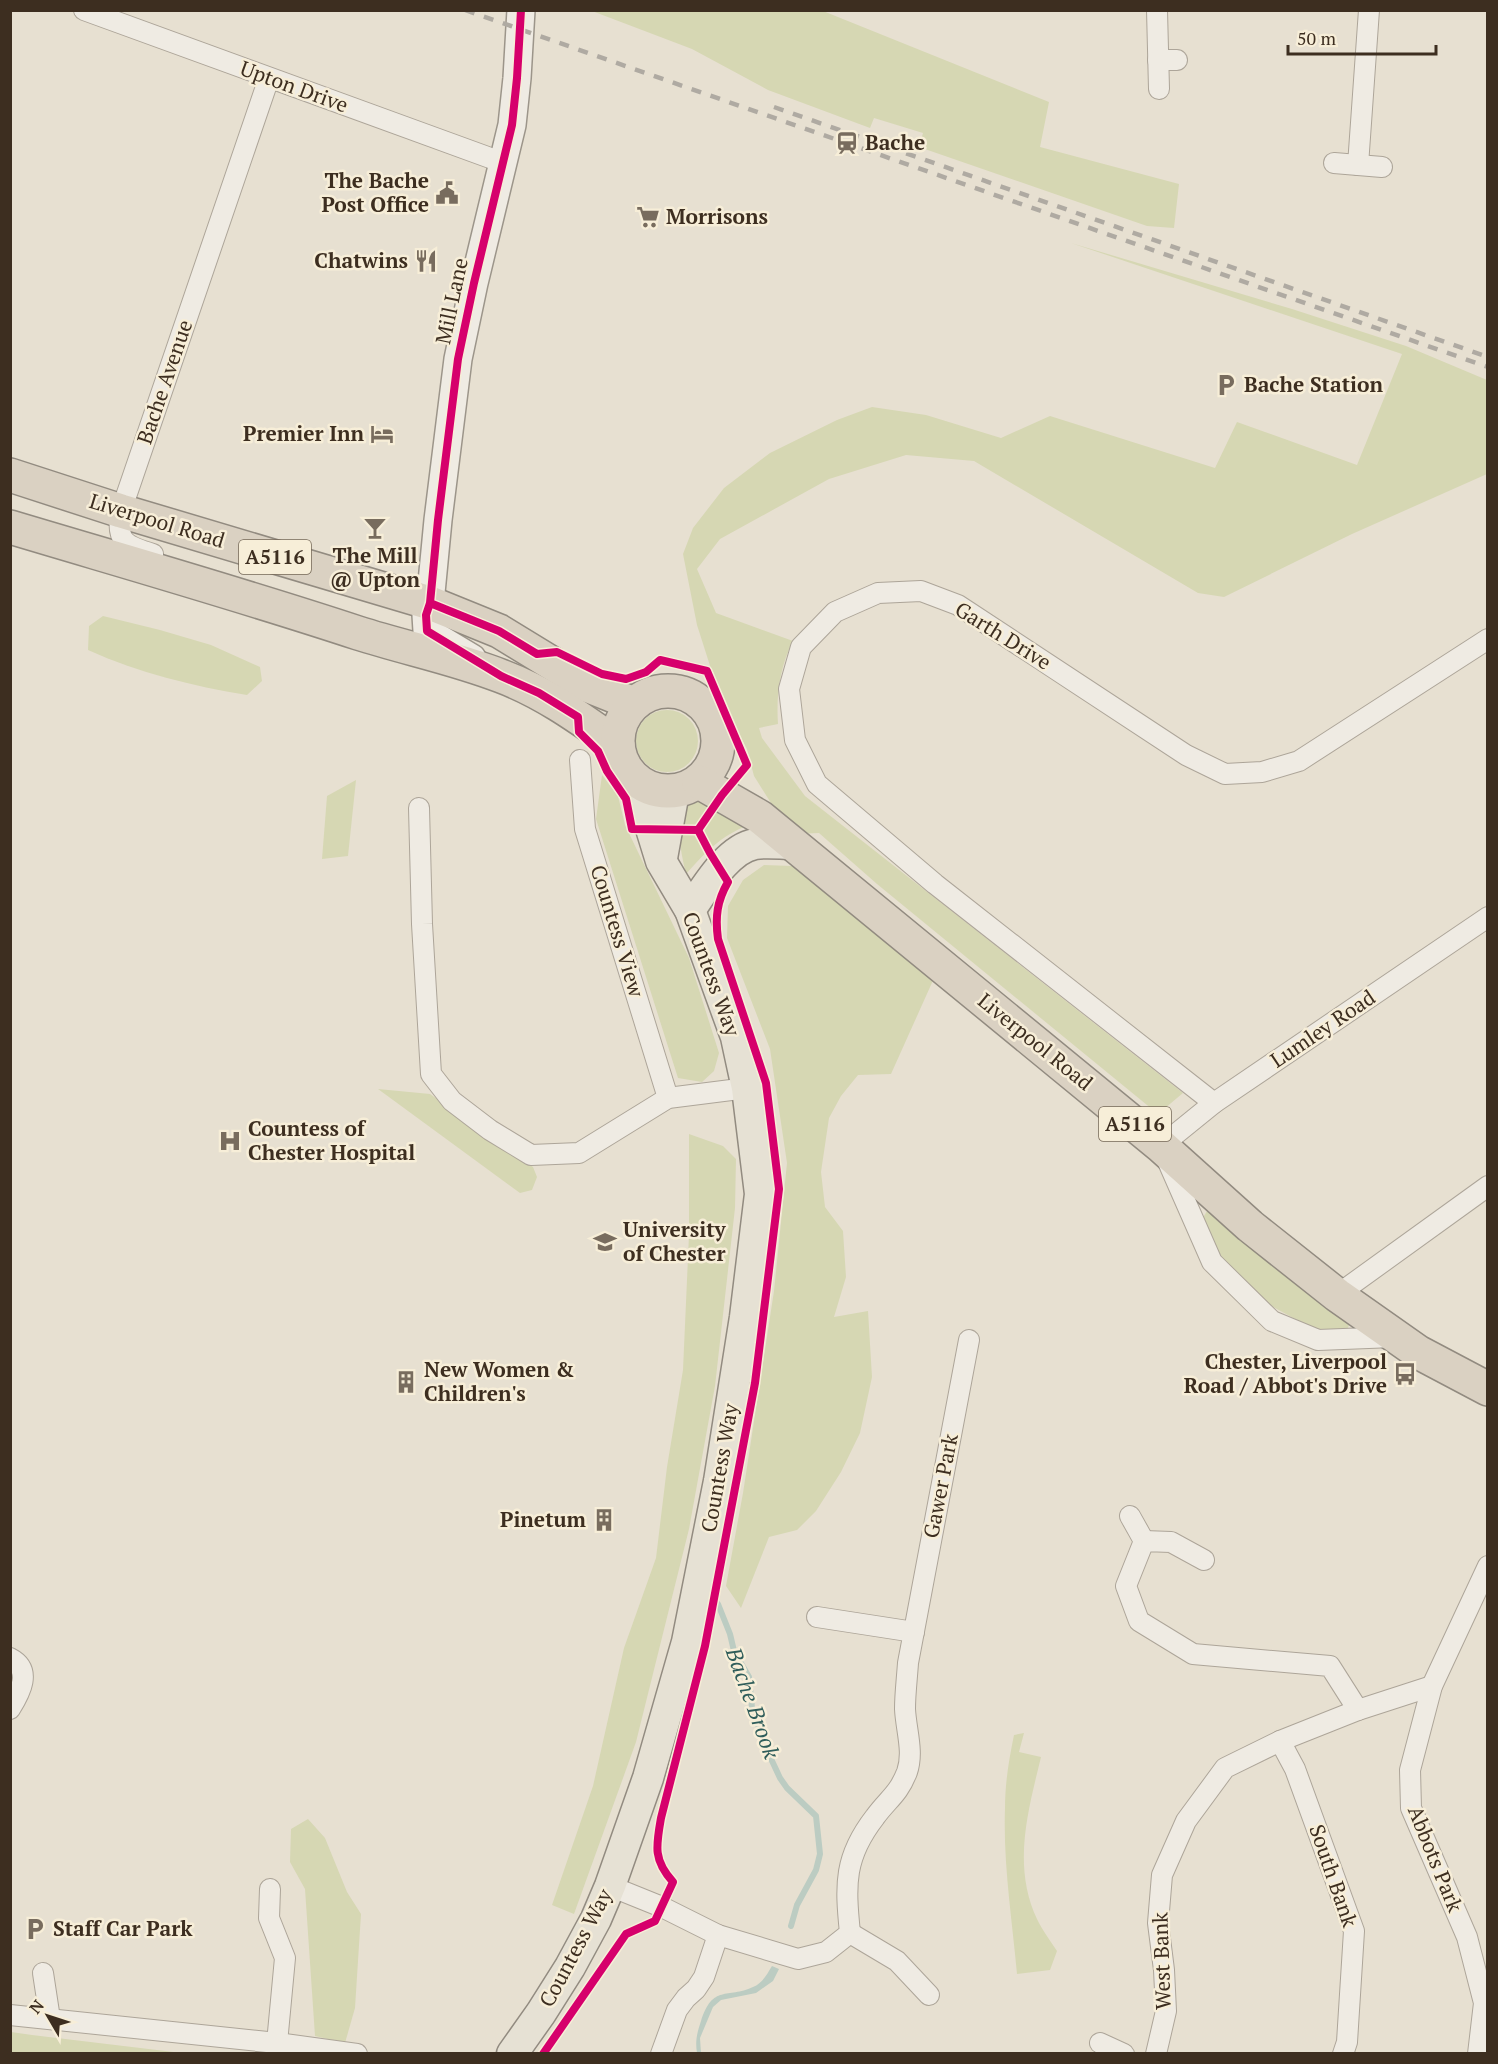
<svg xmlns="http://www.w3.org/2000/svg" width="1498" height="2064" viewBox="0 0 1498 2064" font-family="'PT Serif',serif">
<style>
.green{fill:#d6d7b3}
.water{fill:#bcccc2}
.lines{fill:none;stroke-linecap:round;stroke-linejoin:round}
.stream{stroke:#bcccc2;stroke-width:6}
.street-casing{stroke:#ada599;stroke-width:22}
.secondary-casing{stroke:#9c958a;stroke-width:30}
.primary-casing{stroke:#928b80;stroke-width:33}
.highway-casing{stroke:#928b80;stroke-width:36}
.street{stroke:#efebe3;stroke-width:20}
.secondary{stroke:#efebe3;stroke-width:27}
.primary{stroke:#e6e1d4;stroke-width:30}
.highway{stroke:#dad1c2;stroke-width:33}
.rail{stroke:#afaaa2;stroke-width:4.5;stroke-dasharray:10 10;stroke-linecap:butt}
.cycleway-casing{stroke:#f7eed8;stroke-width:11}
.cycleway{stroke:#d6006c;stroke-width:8}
.labels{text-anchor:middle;stroke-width:5;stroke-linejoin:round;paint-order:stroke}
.shield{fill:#f7eed8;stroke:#756857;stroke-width:1.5}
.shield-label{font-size:20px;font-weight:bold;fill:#3d2e20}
.street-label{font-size:21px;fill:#3d2e20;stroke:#f7eed8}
.poi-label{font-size:21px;font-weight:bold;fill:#3d2e20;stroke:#f7eed8;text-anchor:start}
.water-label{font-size:22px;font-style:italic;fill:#2f5d5a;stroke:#f7eed8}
</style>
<rect width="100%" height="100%" fill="#e7e0d1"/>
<g class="green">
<polygon points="592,11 823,11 1049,102 1040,147 1179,184 1174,228 1147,226 919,147 923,133 874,118 870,128 768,90 692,49"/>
<path d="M1071,243L1292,309L1406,346L1487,380V474L1352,534L1224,597L1198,593L974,461L906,455L829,479L720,539L697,569L716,613L793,641C780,666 776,695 778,724L759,728L762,738L805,796L1183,1093L1158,1114L877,884L819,833L795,834L776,811L754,776L747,749L720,697L697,625L683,554L693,528L724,488L770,453L837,420L872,407L926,415L1001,438L1050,416L1215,468L1237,422L1357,465L1402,354Z"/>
<path d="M103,616L160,630L211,645L260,667L262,681L247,695C192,686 139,673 88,650L89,626Z"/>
<circle cx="667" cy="741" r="31"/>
<polygon points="602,775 618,796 625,825 689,958 719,1053 714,1071 702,1082 678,1078 596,819"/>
<polygon points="356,780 348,856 322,859 327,796"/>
<path d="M693,797L749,825C720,836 706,852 686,874C680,847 673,820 693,797Z"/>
<polygon points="764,865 792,866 870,921 935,976 891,1074 858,1075 841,1096 829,1118 821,1172 825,1207 843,1231 846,1277 834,1317 868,1311 872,1377 860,1433 841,1472 816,1511 797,1530 769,1537 741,1608 726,1586 743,1493 774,1291 787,1163 770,1049 727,938 728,906 743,880"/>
<polygon points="378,1089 430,1094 533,1167 537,1177 532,1190 520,1193"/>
<polygon points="689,1134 723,1146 736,1159 735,1208 715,1386 689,1529 636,1742 574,1914 552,1905 593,1786 624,1648 656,1558 667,1467 683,1370 689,1235"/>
<polygon points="1209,1208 1350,1323 1346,1332 1319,1332 1266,1303 1226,1266 1211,1241 1202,1219"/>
<path d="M1024,1733L1019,1752L1041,1757C1028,1811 1012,1866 1037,1919C1042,1930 1050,1940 1057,1951L1050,1970L1017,1974C1012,1919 1003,1863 1005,1808C1005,1783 1009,1759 1014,1735Z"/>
<polygon points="308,1819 325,1838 347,1892 361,1914 355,2008 345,2043 315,2036 305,1889 290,1862 291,1829"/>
<polygon points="11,2032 32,2035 182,2053 11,2053"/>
</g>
<path class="water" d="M772,1966L779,1969L773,1981L756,1993L721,2000L713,2007L700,2038L701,2053H697C695,2041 697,2033 701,2021C713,1984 727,1999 753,1987C763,1983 767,1974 772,1966Z"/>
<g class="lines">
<polyline class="stream" points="718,1604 730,1634 734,1651 749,1677 752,1708 766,1748 780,1778 787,1788 816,1816 820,1854 816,1870 797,1905 791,1926"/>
<g class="street-casing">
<g id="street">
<polyline points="84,10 504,163"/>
<polyline points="1157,10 1159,89"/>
<polyline points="1158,60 1177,60"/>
<polyline points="1334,163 1382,167"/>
<polyline points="1358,165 1369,10"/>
<path d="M153,554C126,546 115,542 121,511L269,78"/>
<polyline points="580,760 585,829 668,1098"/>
<polyline points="419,808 422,924 431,1074 452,1101 490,1130 531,1155 579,1153 668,1098 747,1088"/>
<polyline points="1214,1103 935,884 817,784 795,740 789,689 801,647 835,612 878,593 921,591 958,605 1186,755 1225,774 1262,772 1299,761 1488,639"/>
<polyline points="1337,1295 1488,1186"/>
<polyline points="1394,1337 1318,1340 1272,1321 1212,1262 1161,1146 1214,1103 1488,917"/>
<polyline points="1130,1516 1144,1541"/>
<polyline points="1204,1560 1171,1542 1144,1541 1126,1586 1139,1621 1193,1654 1330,1666 1358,1710"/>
<polyline points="817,1617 914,1632"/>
<path d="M10,1658C33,1670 20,1693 10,1709"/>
<polyline points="1280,1741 1295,1769 1354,1931 1347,2042 1343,2054"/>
<path d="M610,1886L662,1907L718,1935L798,1959L826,1952L850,1933C845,1884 844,1857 875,1817C888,1799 898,1795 907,1772C914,1752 906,1730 905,1709C905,1694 907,1678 908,1663L969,1340"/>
<polyline points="270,1889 269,1918 285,1958 277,2043"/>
<polyline points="850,1933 897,1961 929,1995"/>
<polyline points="43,1973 50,2019"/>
<polyline points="10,2015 277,2043 357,2054"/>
<polyline points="1100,2043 1124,2054"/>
<polyline points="661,2054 677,2010 686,1998 696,1989 704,1977 718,1935"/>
<polyline points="1156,2054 1166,2011 1164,1970 1158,1923 1162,1875 1186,1821 1225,1768 1280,1741 1358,1710 1432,1686"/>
<polyline points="1478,2054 1484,2003 1467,1937 1411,1808 1410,1770 1432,1686 1488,1566"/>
</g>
</g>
<g class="secondary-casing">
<polyline id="secondary" points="472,658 427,631 426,615 430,603 438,520 458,359 474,283 512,125 517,78 521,10"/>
</g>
<g class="primary-casing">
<g id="primary">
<polyline points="662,858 674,792"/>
<path d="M690,910C705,889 727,849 755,844C767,842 781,844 793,844"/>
<polyline points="512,2054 541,2013 570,1967 596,1919 610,1886 648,1778 687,1642 719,1481 745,1317 760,1194 747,1088 736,1037 690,910 661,861 636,780"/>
</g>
</g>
<g class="highway-casing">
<g id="highway">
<polyline points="10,475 121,511 430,603 499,631 589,686 634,704"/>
<path d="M10,527C127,562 243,595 358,633C405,648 455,658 501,676C544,692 581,719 618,745"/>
<circle cx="668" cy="741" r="50"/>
<polyline points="699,782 760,817 1161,1146 1250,1226 1337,1295 1418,1352 1488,1389"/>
</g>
</g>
<use href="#street" class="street"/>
<use href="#secondary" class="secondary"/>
<use href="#primary" class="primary"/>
<use href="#highway" class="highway"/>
<g class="rail">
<polyline points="465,10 1488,367"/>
<polyline points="774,107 1488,357"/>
</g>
<g class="cycleway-casing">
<g id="cycleway">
<polyline points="430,603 499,631 537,654 557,652 602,674 626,679 646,672 660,660 707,671 747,765 722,795 698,830 632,829 626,799 607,771 598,751 579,732 578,717 539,693 501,676 427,631 426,615 430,603 438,520 458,359 474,283 512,125 517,78 521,10"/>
<path d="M543,2054L626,1934L655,1921L673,1882C653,1860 656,1846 661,1818L705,1646L755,1383L779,1189L766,1083L718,939C715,917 717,901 728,882L710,853L698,830"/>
</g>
</g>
<use href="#cycleway" class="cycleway"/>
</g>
<defs>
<g id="station-bare" transform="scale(1.8)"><path d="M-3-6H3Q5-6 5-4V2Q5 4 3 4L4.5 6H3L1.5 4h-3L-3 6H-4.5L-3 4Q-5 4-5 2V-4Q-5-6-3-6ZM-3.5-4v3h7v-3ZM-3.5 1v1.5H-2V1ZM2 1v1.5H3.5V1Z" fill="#786c5e" stroke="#f7eed8" stroke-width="2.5" paint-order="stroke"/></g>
<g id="civic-bare" transform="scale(1.8)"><path d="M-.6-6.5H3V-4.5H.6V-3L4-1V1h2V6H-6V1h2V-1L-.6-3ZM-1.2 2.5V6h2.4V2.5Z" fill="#786c5e" stroke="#f7eed8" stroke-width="2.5" paint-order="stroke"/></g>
<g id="supermarket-bare" transform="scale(1.8)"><path d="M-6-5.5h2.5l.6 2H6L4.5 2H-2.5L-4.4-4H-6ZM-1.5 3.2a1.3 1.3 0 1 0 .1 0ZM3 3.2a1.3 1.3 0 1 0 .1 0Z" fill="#786c5e" stroke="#f7eed8" stroke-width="2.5" paint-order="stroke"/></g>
<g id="restaurant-bare" transform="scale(1.8)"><path d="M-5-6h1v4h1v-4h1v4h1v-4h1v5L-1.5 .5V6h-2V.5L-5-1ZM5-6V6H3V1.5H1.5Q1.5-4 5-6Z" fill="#786c5e" stroke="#f7eed8" stroke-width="2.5" paint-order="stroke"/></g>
<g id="parking-bare" transform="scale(1.8)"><path d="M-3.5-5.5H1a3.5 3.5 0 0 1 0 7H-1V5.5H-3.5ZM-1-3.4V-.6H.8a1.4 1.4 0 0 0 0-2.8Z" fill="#786c5e" stroke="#f7eed8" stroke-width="2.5" paint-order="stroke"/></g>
<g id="hotel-bare" transform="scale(1.8)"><path d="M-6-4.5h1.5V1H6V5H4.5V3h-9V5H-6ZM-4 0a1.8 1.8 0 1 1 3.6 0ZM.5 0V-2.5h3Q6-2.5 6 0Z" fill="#786c5e" stroke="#f7eed8" stroke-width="2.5" paint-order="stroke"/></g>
<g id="bar-bare" transform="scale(1.8)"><path d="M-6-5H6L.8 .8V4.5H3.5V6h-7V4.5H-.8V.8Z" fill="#786c5e" stroke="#f7eed8" stroke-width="2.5" paint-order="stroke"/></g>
<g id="hospital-bare" transform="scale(1.8)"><path d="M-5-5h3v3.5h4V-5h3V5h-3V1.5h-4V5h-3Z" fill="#786c5e" stroke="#f7eed8" stroke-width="2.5" paint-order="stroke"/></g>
<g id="university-bare" transform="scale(1.8)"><path d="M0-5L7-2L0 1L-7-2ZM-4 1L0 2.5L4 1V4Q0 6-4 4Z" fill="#786c5e" stroke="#f7eed8" stroke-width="2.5" paint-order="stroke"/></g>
<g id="bus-bare" transform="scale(1.8)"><path d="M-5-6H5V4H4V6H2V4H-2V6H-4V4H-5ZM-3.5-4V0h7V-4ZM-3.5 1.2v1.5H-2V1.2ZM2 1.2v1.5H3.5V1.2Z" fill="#786c5e" stroke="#f7eed8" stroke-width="2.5" paint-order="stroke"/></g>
<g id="building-bare" transform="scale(1.8)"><path d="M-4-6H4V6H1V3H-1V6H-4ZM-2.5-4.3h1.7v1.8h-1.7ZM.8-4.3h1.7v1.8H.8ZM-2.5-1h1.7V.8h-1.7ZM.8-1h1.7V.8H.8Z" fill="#786c5e" stroke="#f7eed8" stroke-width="2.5" paint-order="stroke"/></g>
</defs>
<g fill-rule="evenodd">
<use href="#station-bare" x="847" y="143"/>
<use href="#civic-bare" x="447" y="193"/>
<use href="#supermarket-bare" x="648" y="217"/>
<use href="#restaurant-bare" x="426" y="261"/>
<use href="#parking-bare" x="1226" y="385"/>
<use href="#hotel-bare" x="382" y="434"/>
<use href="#bar-bare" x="375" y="528"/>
<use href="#hospital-bare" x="230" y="1141"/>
<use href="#university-bare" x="605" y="1242"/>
<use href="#bus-bare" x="1405" y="1374"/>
<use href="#building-bare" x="406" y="1382"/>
<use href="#building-bare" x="604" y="1520"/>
<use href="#parking-bare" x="35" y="1929"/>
</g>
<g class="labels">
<g class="shield">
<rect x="239" y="540" width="72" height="34" rx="4.5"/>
<rect x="1099" y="1107" width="72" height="34" rx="4.5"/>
</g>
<g class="shield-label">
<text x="275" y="564">A5116</text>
<text x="1135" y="1131">A5116</text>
</g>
<g class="street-label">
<text transform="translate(294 87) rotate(20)" y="7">Upton Drive</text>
<text transform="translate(452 301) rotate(-78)" y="7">Mill Lane</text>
<text transform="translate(165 382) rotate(-71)" y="7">Bache Avenue</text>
<text transform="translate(157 521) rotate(17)" y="7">Liverpool Road</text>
<text transform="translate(1003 636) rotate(32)" y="7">Garth Drive</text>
<text transform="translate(617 931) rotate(73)" y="7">Countess View</text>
<text transform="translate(711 974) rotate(70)" y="7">Countess Way</text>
<text transform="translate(1323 1029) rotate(-34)" y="7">Lumley Road</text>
<text transform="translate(1035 1042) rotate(39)" y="7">Liverpool Road</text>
<text transform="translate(720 1468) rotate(-80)" y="7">Countess Way</text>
<text transform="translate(941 1486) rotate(-79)" y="7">Gawer Park</text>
<text transform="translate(1435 1859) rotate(68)" y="7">Abbots Park</text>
<text transform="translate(1333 1876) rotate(71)" y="7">South Bank</text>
<text transform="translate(576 1948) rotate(-62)" y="7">Countess Way</text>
<text transform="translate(1162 1961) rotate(-92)" y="7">West Bank</text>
</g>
<g class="poi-label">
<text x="865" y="150">Bache</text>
<text x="429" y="188" text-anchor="end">The Bache<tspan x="429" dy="24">Post Office</tspan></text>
<text x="666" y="224">Morrisons</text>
<text x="408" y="268" text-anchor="end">Chatwins</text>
<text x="1244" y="392">Bache Station</text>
<text x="364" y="441" text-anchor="end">Premier Inn</text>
<text x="375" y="563" text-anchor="middle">The Mill<tspan x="375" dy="24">@ Upton</tspan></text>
<text x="248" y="1136">Countess of<tspan x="248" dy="24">Chester Hospital</tspan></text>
<text x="623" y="1237">University<tspan x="623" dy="24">of Chester</tspan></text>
<text x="1387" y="1369" text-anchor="end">Chester, Liverpool<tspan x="1387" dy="24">Road / Abbot's Drive</tspan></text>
<text x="424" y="1377">New Women &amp;<tspan x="424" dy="24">Children's</tspan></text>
<text x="586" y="1527" text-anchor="end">Pinetum</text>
<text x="53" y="1936">Staff Car Park</text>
</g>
<g class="water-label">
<text transform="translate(753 1703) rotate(70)" y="8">Bache Brook</text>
</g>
</g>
<rect width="1498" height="2064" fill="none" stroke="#3d2e20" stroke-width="24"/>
<g transform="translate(48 2016) rotate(309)" stroke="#f7eed8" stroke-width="4.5" paint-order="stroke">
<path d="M0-4.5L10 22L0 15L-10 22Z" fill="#3d2e20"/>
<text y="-9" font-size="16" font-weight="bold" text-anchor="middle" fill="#3d2e20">N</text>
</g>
<path d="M1288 45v9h148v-9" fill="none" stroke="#3d2e20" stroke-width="3"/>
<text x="1297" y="45" font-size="18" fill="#3d2e20" stroke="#f7eed8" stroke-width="4.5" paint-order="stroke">50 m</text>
</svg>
